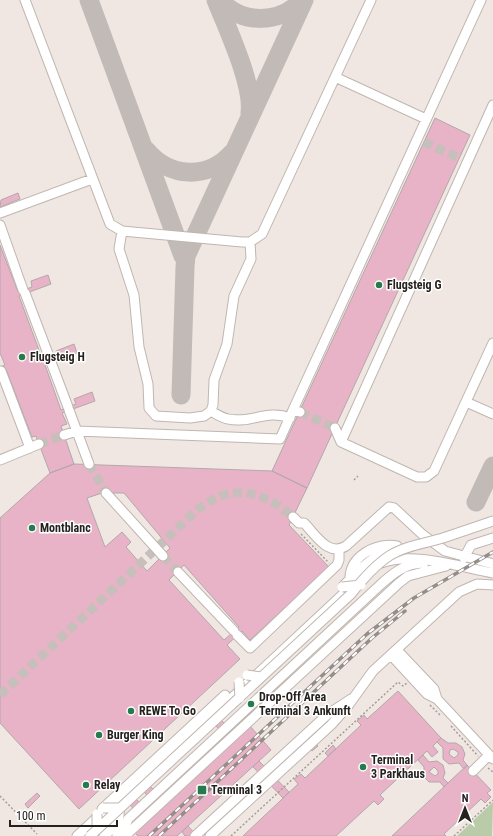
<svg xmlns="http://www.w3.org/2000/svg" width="493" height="836" font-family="'Roboto Condensed',sans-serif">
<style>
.green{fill:#bacba9}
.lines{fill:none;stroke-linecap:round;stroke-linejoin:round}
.taxiway{stroke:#c2bab6;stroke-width:19}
.building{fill:#e9b3c7;stroke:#b2a8ac;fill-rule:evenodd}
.minor-tunnel{stroke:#c7bfbb;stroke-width:9;stroke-dasharray:9 4.5;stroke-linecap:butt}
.minor-casing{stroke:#bfb6b1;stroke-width:11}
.path{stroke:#a39c98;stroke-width:1.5;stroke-dasharray:2 2;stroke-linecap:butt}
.minor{stroke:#fff;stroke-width:9}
.rail-casing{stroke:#948d89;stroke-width:3.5}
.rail{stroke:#fff;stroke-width:2;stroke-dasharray:6;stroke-linecap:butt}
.minor-bridge-casing{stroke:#bfb6b1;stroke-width:11;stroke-linecap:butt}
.minor-bridge{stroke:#fff;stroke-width:9}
.poi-dot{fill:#257b4e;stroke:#fff;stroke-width:1.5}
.labels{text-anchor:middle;stroke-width:3;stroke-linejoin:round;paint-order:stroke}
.poi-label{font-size:12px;font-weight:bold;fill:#25211f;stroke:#fff;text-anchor:start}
</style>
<rect width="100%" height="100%" fill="#f0e7e2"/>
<path class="green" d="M493 802 492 836H457Z"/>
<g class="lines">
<path class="taxiway" d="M89 0 183 256
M216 0C227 28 254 85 250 113
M220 0C241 25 281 24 302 0
M146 150C169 178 208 180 232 153
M181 395 185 267 186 256 304 0
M476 502 493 466"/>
</g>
<path class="building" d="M435 118 470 135 307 488 272 471Z
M18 193 20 199 0 207 1 200Z
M0 245 18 292 32 287 31 281 48 275 51 284 19 296 43 361 58 356 56 351 74 344 77 353 45 365 61 410 76 404 74 399 92 392 95 401 62 413 67 424 61 426 74 464 50 473 36 436 32 437 6 369 0 371V367L5 365 0 353Z
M74 464 272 471 307 488 289 525 329 567 250 640 242 631 227 645 240 659 79 809 0 723V518L50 473ZM102 493H124L170 548 147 571 126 547 131 542 122 532 105 547 87 498ZM184 565 239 627 224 640 169 580Z
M398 691 441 738 433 746 438 752 432 757 427 751 380 795 384 799 378 805 374 801 336 836H243L298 784 294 779 301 774 305 778 361 725 357 721 364 715 367 719Z
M221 720 238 737 232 743 215 725Z
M250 726 271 750 177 836H138L134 832Z
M441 738 448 743H456L462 747 465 754 463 760 467 765 464 769 459 763 449 764 443 759V748L437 742ZM453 749 458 752V755L454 758 449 754 450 750Z
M316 744 318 746 312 751 310 749Z
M333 745 336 749 328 756 325 753Z
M423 755 429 762 437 761 443 765 445 773 443 778 448 783 444 787 440 782H429L424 777V767L418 760ZM434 767 438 771V774L435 776 429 772Z
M259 761 289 792 283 798 253 767Z
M467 765 491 790 487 793 491 797 485 803 481 799 444 834 446 836H392Z
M150 786 167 803 160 809 144 792Z
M37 793 40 796 28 808 25 804Z
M136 799 152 816 146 822 130 805Z
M188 826 197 836H185L182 832Z"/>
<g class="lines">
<path class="minor-tunnel" d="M424 142 459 158
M300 412 335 428
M39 444 64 435
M89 464 106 493
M163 556 178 572
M0 695 194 513C228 482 261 489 293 517"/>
<defs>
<path id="minor" d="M25 0 110 224 122 231 242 242H250L262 234 371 0
M335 77 426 119
M0 213 92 179
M0 225 23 290
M122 231 119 249 134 295 139 347 148 384 149 408 156 416 190 418 204 416 211 411 213 405 214 380 227 344 234 296 251 259 250 242
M25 293 50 359
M51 362 68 407
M1 371 30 448
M466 402 493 414
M69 410 89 464
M293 410 481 0
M211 411C216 414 222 418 228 419 250 424 267 409 290 418
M335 428 341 442 417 477H426L434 471 493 343
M64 435 77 431 280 439 293 410 300 412
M341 442 493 105
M0 460 39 444
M106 493 163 556
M293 517 299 523H304C316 535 328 557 346 546L389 507 394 508 423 535 445 551 493 564
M443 538 493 521
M464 558 471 545 493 538
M381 563C412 551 460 567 493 573
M178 572 234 631
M350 580C349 556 377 542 397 546
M344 585C362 568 375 551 401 549
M237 635 250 648 337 565 339 560V550
M397 650 434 689 437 699
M391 655 427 694 437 699 493 759
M473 771 489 755
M102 809 225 695
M77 836 104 811 117 805 355 583
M104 836 114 827 117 820
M117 836 120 805
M124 836 125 826 128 819 379 586C392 574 405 563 424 563
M125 836 399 583 408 576 446 566
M195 836 328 714 351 699
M210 836 331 725 347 707 373 671 459 592 477 584 493 585"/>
</defs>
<use href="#minor" class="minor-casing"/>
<path class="path" d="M354 480 358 476
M301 534 329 563
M430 705 441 716
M451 726 478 756
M488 768 493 772
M0 796 37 834
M231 836 398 682 403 686 407 683
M454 836 493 800"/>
<use href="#minor" class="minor"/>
<defs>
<path id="rail" d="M149 836 367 634 414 598 493 552
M159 836 372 638 405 611"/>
</defs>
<use href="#rail" class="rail-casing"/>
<use href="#rail" class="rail"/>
<defs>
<path id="minor-bridge" d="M342 587 361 585
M247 675 261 677
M239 682 240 698
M103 808H120
M97 814V829
M90 836 351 594C362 580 374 566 389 556 404 546 426 543 443 538"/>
</defs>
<use href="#minor-bridge" class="minor-bridge-casing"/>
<use href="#minor-bridge" class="minor-bridge"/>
</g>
<g class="poi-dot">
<circle cx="379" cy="285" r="4"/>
<circle cx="22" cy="357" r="4"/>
<circle cx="32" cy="528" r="4"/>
<circle cx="251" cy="704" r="4"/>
<circle cx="131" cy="711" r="4"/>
<circle cx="99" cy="735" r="4"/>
<circle cx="363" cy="767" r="4"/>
<circle cx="86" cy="785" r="4"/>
<rect x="197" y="785" width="10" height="10" rx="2"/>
</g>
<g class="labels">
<g class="poi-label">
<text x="387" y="289">Flugsteig G</text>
<text x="30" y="361">Flugsteig H</text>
<text x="40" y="532">Montblanc</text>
<text x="259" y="701">Drop-Off Area<tspan x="259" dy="14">Terminal 3 Ankunft</tspan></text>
<text x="139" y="715">REWE To Go</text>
<text x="107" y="739">Burger King</text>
<text x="371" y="764">Terminal<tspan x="371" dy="14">3 Parkhaus</tspan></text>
<text x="94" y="789">Relay</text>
<text x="211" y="794">Terminal 3</text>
</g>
</g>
<g transform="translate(465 808)" stroke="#ffffff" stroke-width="3" paint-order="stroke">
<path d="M0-3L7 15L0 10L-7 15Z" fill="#25211f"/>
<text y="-6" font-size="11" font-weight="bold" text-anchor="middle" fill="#25211f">N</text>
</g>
<path d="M10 820v6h107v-6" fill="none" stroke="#25211f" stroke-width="2"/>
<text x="16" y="820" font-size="12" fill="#25211f" stroke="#ffffff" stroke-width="3" paint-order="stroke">100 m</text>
</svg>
